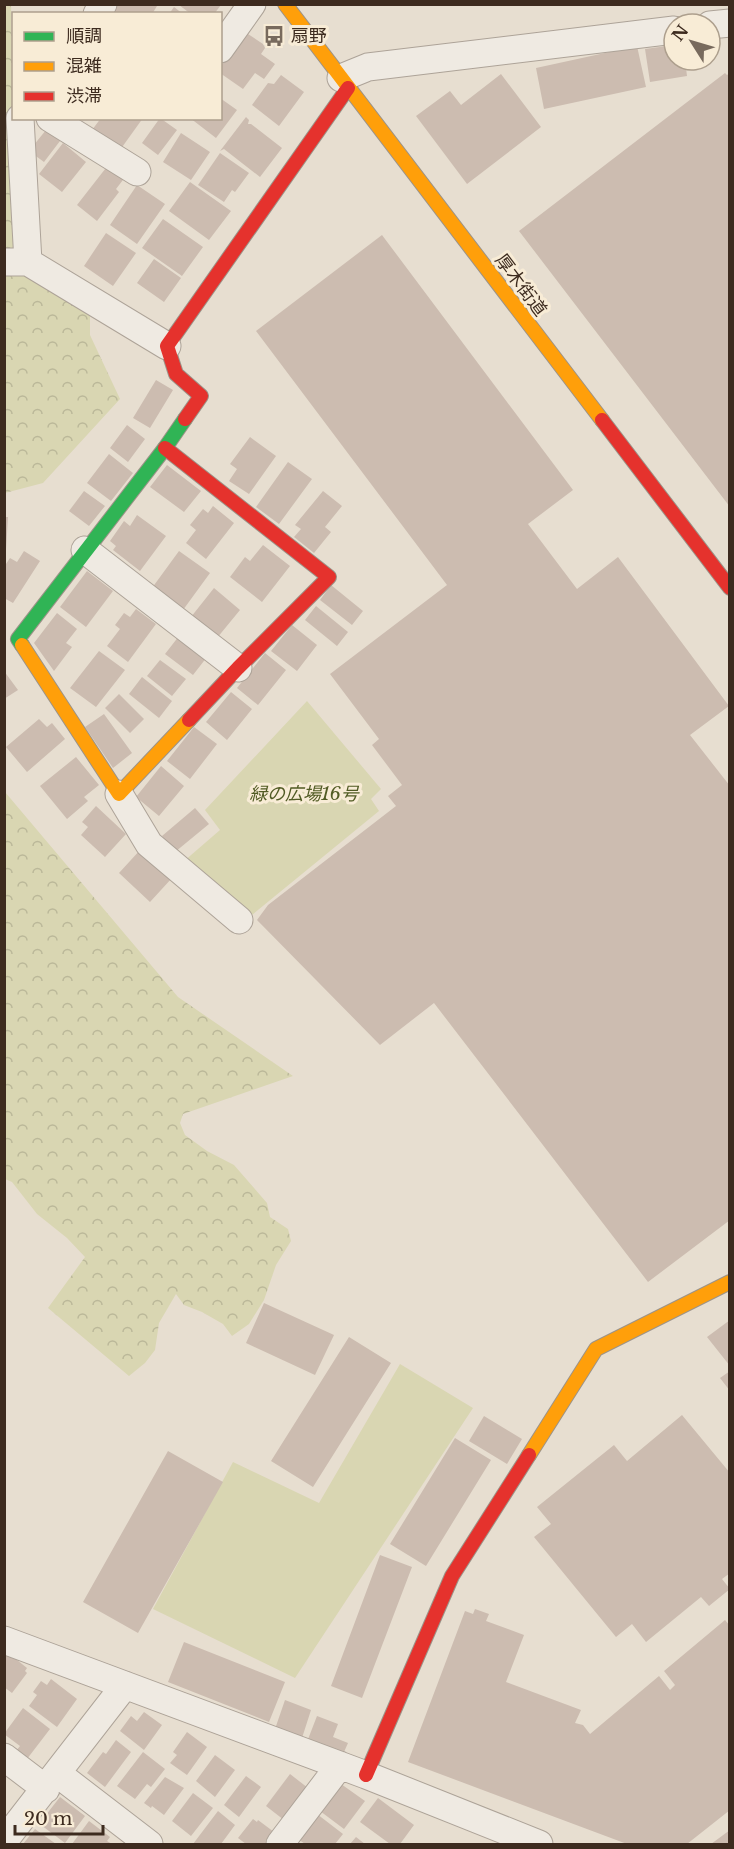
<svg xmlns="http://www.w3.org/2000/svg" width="734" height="1849" font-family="'Libre Baskerville','Noto Sans JP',serif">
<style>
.forest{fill:url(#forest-crowns)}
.park{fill:#d9d6b2}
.building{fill:#ccbcb0}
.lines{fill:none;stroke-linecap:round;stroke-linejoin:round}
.street-casing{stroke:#ada398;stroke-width:29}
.fast-casing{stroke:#9c9388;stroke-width:16}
.slow-casing{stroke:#9c9388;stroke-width:16}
.jam-casing{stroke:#9c9388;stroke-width:16}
.street{stroke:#efeae2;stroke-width:27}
.fast{stroke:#30b455;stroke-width:14}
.slow{stroke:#ff9f0a;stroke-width:14}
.jam{stroke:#e5322d;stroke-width:14}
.labels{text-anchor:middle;stroke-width:6;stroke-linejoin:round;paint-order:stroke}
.poi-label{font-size:18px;fill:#3d2b1f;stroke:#f8ecd6;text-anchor:start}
.street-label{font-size:18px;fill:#3d2b1f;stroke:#f8ecd6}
.park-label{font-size:18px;font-style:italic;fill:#515b24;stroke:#f8ecd6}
</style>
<defs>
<pattern id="forest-crowns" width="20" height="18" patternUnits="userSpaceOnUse" patternTransform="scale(1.5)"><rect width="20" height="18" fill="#d9d6b2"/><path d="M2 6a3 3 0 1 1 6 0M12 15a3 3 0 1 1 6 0" fill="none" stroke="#bbb899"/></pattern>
</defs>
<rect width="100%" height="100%" fill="#e7ded0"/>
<path class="forest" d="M4 5H11L16 244 90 297V335L120 399 43 483 5 493Z
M5 792 178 997 293 1076 183 1114 180 1123 185 1135 207 1151 234 1165 267 1203 270 1217 288 1229 291 1241 276 1265 264 1300 249 1324 232 1336 223 1324 202 1312 184 1305 176 1294 159 1323 155 1350 145 1363 129 1376 48 1308 85 1257 67 1238 37 1214 12 1182 5 1179Z"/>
<path class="park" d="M307 701 381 789 371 799 379 811 252 915 183 862 220 830 205 810Z
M400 1364 473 1408 295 1678 153 1609 233 1462 319 1503Z"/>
<path class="building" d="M116 4 124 6 125 4H155L157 6 152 14H109Z
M179 5H221L214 14H191Z
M174 7 183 14H169Z
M248 34 263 44 265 48 261 54 275 64 264 79 255 73 243 89 220 73V67L242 38Z
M674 45V60H704L705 65 686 68 687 76 650 82 645 49Z
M637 46 646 87 544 109 536 68Z
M725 73 727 75 730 73V507L519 231Z
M501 74 541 127 467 184 416 116 450 91 461 105Z
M281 75 304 92 279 126 252 105 268 83 274 84Z
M220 98 237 110 216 138 190 118H220Z
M246 117 249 120 248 124H251L282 148 260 177 224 149 220 151Z
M101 118H143L120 150 92 130Z
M160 118 177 130 158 155 142 143Z
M46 130 60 141 44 162 29 151Z
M181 133 210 152 191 180 163 162Z
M63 143 86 162 62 192 39 174Z
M220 153 249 173 235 192 232 190 224 202 198 185Z
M109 164 126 176 116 189 119 192 97 221 77 205Z
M190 182 231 211 209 240 169 211Z
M137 185 165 204 137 244 110 225Z
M163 219 203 247 182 276 142 248Z
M106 233 136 253 113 286 84 266Z
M382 235 573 490 528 524 577 589 618 557 729 706 690 735 730 786V1220L648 1282 434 1003 380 1045 257 920 268 905 396 806 388 796 402 785 372 745 379 739 330 674 447 585 256 331Z
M154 259 181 278 164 302 137 283Z
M156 380 173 390 150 428 133 418Z
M127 425 145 439 128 462 110 448Z
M250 437 276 456 249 494 229 481 237 469 230 464Z
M109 454 133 473 111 501 87 483Z
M288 462 312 479 279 524 256 507Z
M167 465 201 491 184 512 150 487Z
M84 491 105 506 89 526 69 511Z
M323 491 342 506 325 527 331 532 314 553 294 537 301 529 295 525Z
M213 506 234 523 206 559 186 543 196 530 190 525 203 509 208 513Z
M137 515 166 536 140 571 113 550 116 546 110 541 124 521 130 526Z
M4 517H8L6 550H4Z
M263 545 290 566 262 602 230 577 245 557 250 561Z
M24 551 40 561 13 603 4 598V567L10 558 17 562Z
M179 551 210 573 183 610 152 588Z
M87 571 113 591 86 627 60 607Z
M331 585 363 611 352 625 320 600Z
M214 588 240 610 217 638 191 617Z
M316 606 348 632 337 646 305 620Z
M136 609 156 624 128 662 107 646 120 629 115 625 124 613 130 617Z
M57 613 77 629 66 643 72 647 54 671 34 643Z
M292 625 317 645 297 671 271 651Z
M179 636 207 657 193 675 165 654Z
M99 651 125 670 96 707 70 688Z
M265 653 286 670 258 705 237 688Z
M160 660 186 679 172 696 147 676Z
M4 671 18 690 4 699Z
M142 677 172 701 159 718 129 694Z
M231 692 252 709 227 740 206 722Z
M119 694 144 719 130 733 105 708Z
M104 714 132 753 113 768 85 727Z
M39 719 47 727 52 723 65 739 27 772 6 747Z
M194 727 217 744 190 779 167 761Z
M76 757 99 785 84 797 88 801 67 819 40 786Z
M161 766 184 786 159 816 136 797Z
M96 806 126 834 105 857 81 835 88 827 82 822Z
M195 808 209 824 175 852 162 836Z
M141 849 172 878 150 902 119 873Z
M264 1303 334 1335 315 1375 246 1343Z
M730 1320V1366L707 1337Z
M349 1337 391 1363 313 1487 271 1461Z
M730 1371V1391L720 1378Z
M682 1415 730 1473V1573L722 1579 730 1589 709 1606 701 1597 646 1642 632 1624 616 1637 534 1537 551 1524 537 1507 614 1445 627 1461Z
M484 1416 522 1439 507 1464 469 1441Z
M455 1438 491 1460 426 1566 390 1544Z
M168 1451 223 1482 138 1633 83 1602Z
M380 1555 412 1567 362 1698 331 1686Z
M475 1609 489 1614 486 1621 524 1635 506 1682 581 1710 575 1723 583 1725 590 1734 659 1676 670 1690 675 1685 664 1671 725 1620 730 1626V1810L687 1844H627L408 1762 465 1611 473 1614Z
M184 1642 285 1682 269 1722 168 1682Z
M4 1648 19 1659 17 1660 27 1668 25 1671 27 1673 12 1693 4 1687Z
M51 1679 77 1699 57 1727 29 1706 37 1695 33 1692 41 1681 47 1685Z
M285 1700 311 1710 302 1738 275 1729Z
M23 1708 50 1729 27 1759 16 1751 20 1746 4 1734Z
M144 1712 162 1725 144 1750 120 1731 131 1716 137 1721Z
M317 1716 338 1724 333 1737 348 1743 340 1761 305 1747Z
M187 1732 207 1747 187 1775 170 1763 177 1755 173 1752Z
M116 1740 131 1752 105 1787 87 1773 103 1752 106 1754Z
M143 1752 165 1769 151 1787 147 1784 135 1799 117 1786Z
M215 1755 235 1770 215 1797 196 1781Z
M290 1774 308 1788 284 1820 266 1806Z
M246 1776 261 1787 239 1817 224 1805Z
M165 1777 184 1788 164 1815 152 1806 151 1808 144 1803Z
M341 1784 365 1801 344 1829 320 1811Z
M193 1793 213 1808 191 1836 172 1821Z
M60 1797 85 1816 65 1843 41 1825 44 1821 42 1820Z
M378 1798 414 1825 400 1844H390L360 1822Z
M218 1811 235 1825 221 1844H193Z
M317 1814 343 1834 335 1844H305L298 1839Z
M253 1819 257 1822 258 1820 274 1832 265 1844H246L238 1838Z
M89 1821 110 1837 107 1841 112 1844H72Z
M35 1829 56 1844H23Z
M730 1830V1844H711Z
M356 1837 365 1844H350Z"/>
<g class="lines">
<defs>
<path id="street" d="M97 14 103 4
M710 25 730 23
M220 49 252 4
M341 78 368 67 674 30
M20 118 28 262
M50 118 137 172
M4 262H28L167 346
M85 550 238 668
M119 794 149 844 239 920
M4 1640 366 1775 539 1844
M4 1757 46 1789
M58 1774 149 1844
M4 1841 125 1685
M280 1844 340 1765"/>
<path id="fast" d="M22 645 18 639 165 448 185 419"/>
<path id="slow" d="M285 4 602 420
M22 645 119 794 189 720
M529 1455 596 1349 730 1282"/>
<path id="jam" d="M185 419 201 396 176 374 167 346 348 88
M602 420 730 588
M165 448 329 577 238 668 189 720
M366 1775 452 1576 529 1455"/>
</defs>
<use href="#street" class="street-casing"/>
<use href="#fast" class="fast-casing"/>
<use href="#slow" class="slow-casing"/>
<use href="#jam" class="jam-casing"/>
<use href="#street" class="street"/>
<use href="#fast" class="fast"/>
<use href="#slow" class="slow"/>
<use href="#jam" class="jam"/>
</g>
<defs>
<symbol id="bus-bare" viewBox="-9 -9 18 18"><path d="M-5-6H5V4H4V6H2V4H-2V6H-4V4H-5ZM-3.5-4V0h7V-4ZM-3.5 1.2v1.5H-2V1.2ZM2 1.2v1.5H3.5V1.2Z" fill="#786a5d" stroke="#f8ecd6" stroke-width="2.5" paint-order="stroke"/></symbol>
</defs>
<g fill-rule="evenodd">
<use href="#bus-bare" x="259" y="21" width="30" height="30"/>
</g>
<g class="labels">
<g class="poi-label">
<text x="291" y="42">扇野</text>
</g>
<g class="street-label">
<text transform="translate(521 285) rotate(53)" y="6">厚木街道</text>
</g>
<g class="park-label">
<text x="304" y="800">緑の広場16号</text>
</g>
</g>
<rect width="734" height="1849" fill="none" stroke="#3d2b1f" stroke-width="12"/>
<rect x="12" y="12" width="210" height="108" fill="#f8ecd6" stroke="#ad9f8d" stroke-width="1.5"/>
<rect x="24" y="32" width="30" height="9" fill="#30b455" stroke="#ad9f8d" stroke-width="1.5"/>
<text x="66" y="42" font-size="18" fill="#3d2b1f">順調</text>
<rect x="24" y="62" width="30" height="9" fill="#ff9f0a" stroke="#ad9f8d" stroke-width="1.5"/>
<text x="66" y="72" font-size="18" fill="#3d2b1f">混雑</text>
<rect x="24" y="92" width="30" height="9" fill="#e5322d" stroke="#ad9f8d" stroke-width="1.5"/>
<text x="66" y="102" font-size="18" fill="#3d2b1f">渋滞</text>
<g transform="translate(692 42) rotate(307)"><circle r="28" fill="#f8ecd6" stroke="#ad9f8d" stroke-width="1.5"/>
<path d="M0-4.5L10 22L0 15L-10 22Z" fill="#786a5d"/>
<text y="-9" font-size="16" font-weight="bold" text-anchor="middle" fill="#3d2b1f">N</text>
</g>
<path d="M15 1825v9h88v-9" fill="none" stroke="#3d2b1f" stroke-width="3"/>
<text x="24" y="1825" font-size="18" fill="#3d2b1f" stroke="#f8ecd6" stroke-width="4.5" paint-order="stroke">20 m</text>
</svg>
